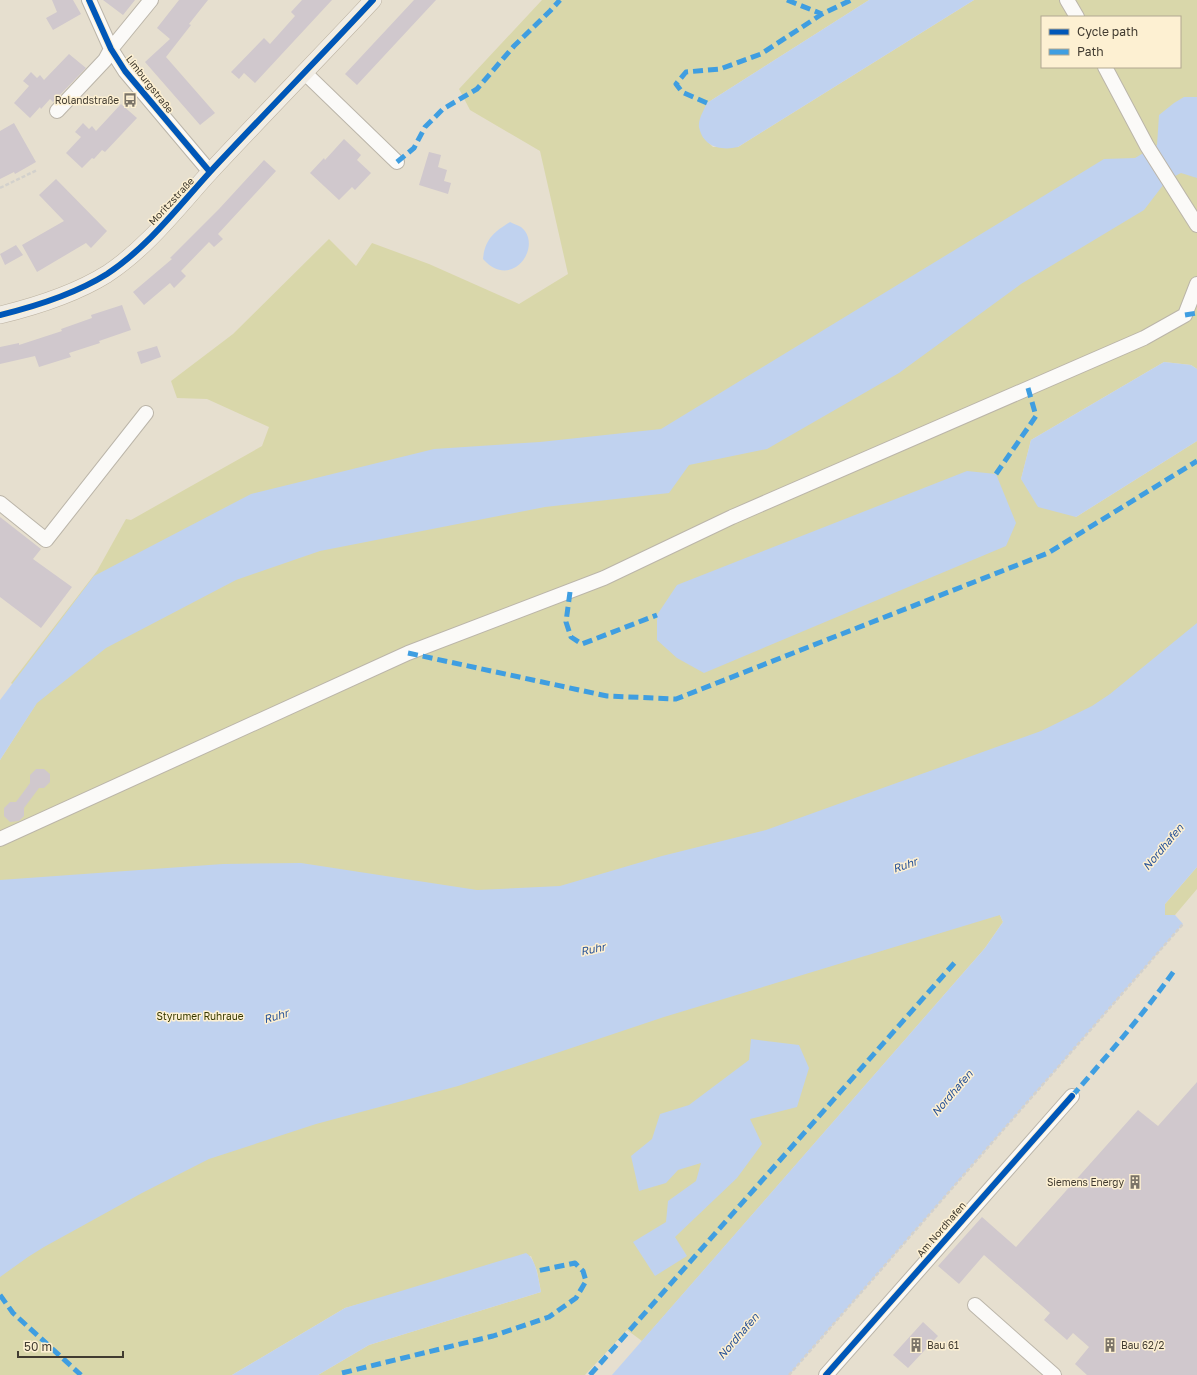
<svg xmlns="http://www.w3.org/2000/svg" width="1197" height="1375" font-family="'Golos Text',sans-serif">
<style>
.green{fill:#d9d7aa;fill-rule:evenodd}
.water{fill:#c0d2ef}
.building{fill:#d0c8cd}
.lines{fill:none;stroke-linecap:round;stroke-linejoin:round}
.minor-casing{stroke:#bbb5a9;stroke-width:16}
.major-casing{stroke:#bdb3a2;stroke-width:18}
.path{stroke:#d3d1cc;stroke-width:2.5;stroke-dasharray:4 2;stroke-linecap:butt}
.minor{stroke:#fbfaf8;stroke-width:14}
.major{stroke:#f1ede5;stroke-width:17}
.quiet{stroke:#3f9ee1;stroke-width:5;stroke-dasharray:10 5;stroke-linecap:butt}
.cycleway-casing{stroke:#fdf0d2;stroke-width:8}
.cycleway{stroke:#0057b8;stroke-width:6}
.labels{text-anchor:middle;stroke-width:3;stroke-linejoin:round;paint-order:stroke}
.street-label{font-size:10px;fill:#413b30;stroke:#fdf0d2}
.poi-label{font-size:10px;fill:#413b30;stroke:#fdf0d2;text-anchor:end}
.park-label{font-size:10px;fill:#393a00;stroke:#fdf0d2}
.water-label{font-size:11px;font-style:italic;fill:#275298;stroke:#fdf0d2}
</style>
<rect width="100%" height="100%" fill="#e6dfcf"/>
<path class="green" d="M542 0H869L707 103 699 126 704 138 713 147H738L974 0H1197V369L1191 365 1164 362 1031 440 1021 479 1076 517 1197 441V766L1000 915 1003 922 985 948 642 1341 627 1330 585 1375H318L369 1345 541 1292 537 1271 531 1256 345 1308 232 1375H0V760L36 704 11 683 97 571 126 519 131 520 262 446 269 427 207 399 177 398 171 381 233 334 329 239 356 266 372 243 429 264 519 304 568 274 540 151 470 110 459 89ZM1042 17H1180V67H1042Z
M1197 867V889L1175 915H1165V904Z"/>
<path class="water" d="M869 0H974L738 147C721 151 703 147 699 127 698 119 704 110 707 103Z
M1184 97H1197V178L1181 173 1167 180 1144 210 1021 284 899 373 767 449 689 465 669 493 545 507 320 551 236 580 106 648 37 703 0 760V700L94 576 251 494 434 449 540 442 661 429 1104 159 1135 158 1157 145 1159 115 1174 103Z
M510 222C513 224 518 225 521 227 544 245 512 292 483 259 485 239 494 232 510 222Z
M1164 362 1191 365 1197 369V441L1076 517 1038 507 1021 479 1031 440Z
M967 471 996 474 1016 523 1006 546 704 673 677 658 657 640V615L677 585Z
M1197 623V867L1165 904V915H1175L1183 924 789 1375H612L985 948 1003 922 1000 915 664 1017 458 1086 316 1124 209 1159 142 1193 44 1247 28 1257 0 1277V880L223 864 301 863 477 890 560 886 662 856 766 830 1041 731 1092 706 1110 694Z
M751 1039 799 1045 809 1068 797 1107 750 1119 762 1144 737 1178 675 1237 687 1256 655 1276 633 1242 666 1222 668 1201 696 1181 701 1163 678 1170 666 1183 639 1191 631 1156 652 1139 660 1114 689 1105 749 1060Z
M526 1253C537 1260 538 1279 541 1292L369 1345 318 1375H232L345 1308Z"/>
<path class="building" d="M52 0H73L81 14 53 30 46 18 57 12Z
M103 0H135L123 15Z
M179 0H208L189 24 191 25 166 57 215 113 200 125 145 62 170 39 157 28Z
M302 0H332L255 83 244 73 239 79 231 72 264 38 270 44 295 16 291 12Z
M414 0H436L357 85 345 74Z
M69 54 86 68 53 102 50 99 41 109 40 107 30 118 14 103 29 86 23 81 31 72 37 78 40 75 44 80Z
M121 104 137 118 105 152 102 150 94 159 92 158 82 168 66 153 81 137 75 132 83 123 89 129 92 126 96 131Z
M14 123 36 162 15 174 14 172 0 179V131Z
M344 139 361 155 357 160 371 173 355 190 352 187 339 200 310 173 324 158 325 160Z
M429 152 441 155 438 167 447 170 444 181 451 183 448 194 419 185Z
M264 160 276 171 218 234 223 239 214 247 209 242 181 271 186 276 174 288 170 283 144 305 133 292 172 259 170 258 219 209Z
M56 179 107 231 91 248 86 243 37 272 22 245 64 221 39 195Z
M16 245 23 255 5 265 0 254Z
M122 305 131 330 99 341 100 343 69 353 71 357 39 367 35 356 0 364V347L19 343V345L62 331 61 329 92 318 91 315Z
M157 346 161 357 141 364 137 352Z
M0 517 41 549 33 559 72 587 41 628 0 597Z
M36 769H44L50 774V782L44 788H39L24 808V816L19 821 10 822 4 816V808L10 802H16L30 783V775Z
M1197 1082V1375H1087L1075 1364 1089 1347 1073 1333 1067 1340 1044 1320 1050 1313 984 1255 959 1284 938 1266 982 1217 1016 1247 1138 1110 1158 1126Z
M923 1322 938 1336 908 1368 893 1355Z"/>
<g class="lines">
<defs>
<path id="minor" d="M89 0 111 49 125 71 210 172
M1067 0 1077 17
M1105 67 1147 146 1197 225
M305 73 397 162
M57 111 105 60 111 49 151 0
M0 503 46 540 146 413
M0 839 408 653 604 578 732 517 1144 338 1185 315 1197 284
M975 1305 1054 1375
M826 1375 1072 1096"/>
<path id="major" d="M0 315C37 306 75 294 107 274 148 247 178 207 210 172 264 114 319 58 373 0"/>
</defs>
<use href="#minor" class="minor-casing"/>
<use href="#major" class="major-casing"/>
<path class="path" d="M0 188 37 170
M789 1375 1183 924"/>
<use href="#minor" class="minor"/>
<use href="#major" class="major"/>
<path class="quiet" d="M787 0 822 14
M707 103 682 92 676 84 686 72 720 69 761 54 822 14 851 0
M397 162 414 148 425 127 443 109 477 89 514 46 550 11 560 0
M1185 315 1197 313
M996 474 1036 416 1028 388
M570 592 566 622 571 637 582 644 657 615
M408 653 607 696 676 699 1048 553 1197 461
M1072 1096C1107 1056 1143 1015 1174 971
M0 1295 13 1313 81 1375
M342 1373 493 1336 549 1317 576 1298 586 1281 583 1271 575 1263 537 1271
M590 1375 957 960"/>
<defs>
<path id="cycleway" d="M89 0 111 49 125 71 210 172
M0 315C37 306 75 294 107 274 148 247 178 207 210 172 264 114 319 58 373 0
M826 1375 1072 1096"/>
</defs>
<use href="#cycleway" class="cycleway-casing"/>
<use href="#cycleway" class="cycleway"/>
</g>
<defs>
<symbol id="bus-bare" viewBox="-9 -9 18 18"><path d="M-5-6H5V4H4V6H2V4H-2V6H-4V4H-5ZM-3.5-4V0h7V-4ZM-3.5 1.2v1.5H-2V1.2ZM2 1.2v1.5H3.5V1.2Z" fill="#7b7468" stroke="#fdf0d2" stroke-width="2.5" paint-order="stroke"/></symbol>
<symbol id="building-bare" viewBox="-9 -9 18 18"><path d="M-4-6H4V6H1V3H-1V6H-4ZM-2.5-4.3h1.7v1.8h-1.7ZM.8-4.3h1.7v1.8H.8ZM-2.5-1h1.7V.8h-1.7ZM.8-1h1.7V.8H.8Z" fill="#7b7468" stroke="#fdf0d2" stroke-width="2.5" paint-order="stroke"/></symbol>
</defs>
<g fill-rule="evenodd">
<use href="#bus-bare" x="120" y="90" width="20" height="20"/>
<use href="#building-bare" x="1125" y="1172" width="20" height="20"/>
<use href="#building-bare" x="906" y="1335" width="20" height="20"/>
<use href="#building-bare" x="1100" y="1335" width="20" height="20"/>
</g>
<g class="labels">
<g class="street-label">
<text transform="translate(150 84) rotate(52)" y="4">Limburgstraße</text>
<text transform="translate(171 201) rotate(-47)" y="4">Moritzstraße</text>
<text transform="translate(941 1229) rotate(-49)" y="4">Am Nordhafen</text>
</g>
<g class="poi-label">
<text x="119" y="104">Rolandstraße</text>
<text x="1124" y="1186">Siemens Energy</text>
<text x="927" y="1349" text-anchor="start">Bau 61</text>
<text x="1121" y="1349" text-anchor="start">Bau 62/2</text>
</g>
<g class="park-label">
<text x="200" y="1020">Styrumer Ruhraue</text>
</g>
<g class="water-label">
<text transform="translate(1163 847) rotate(-50)" y="4">Nordhafen</text>
<text transform="translate(905 865) rotate(-19)" y="4">Ruhr</text>
<text transform="translate(593 949) rotate(-12)" y="4">Ruhr</text>
<text transform="translate(276 1016) rotate(-16)" y="4">Ruhr</text>
<text transform="translate(952 1093) rotate(-49)" y="4">Nordhafen</text>
<text transform="translate(738 1336) rotate(-49)" y="4">Nordhafen</text>
</g>
</g>
<rect x="1041" y="16" width="140" height="52" fill="#fdf0d2" stroke="#b2a891"/>
<rect x="1049" y="29" width="20" height="6" fill="#0057b8" stroke="#b2a891"/>
<text x="1077" y="36" font-size="12" fill="#413b30">Cycle path</text>
<rect x="1049" y="49" width="20" height="6" fill="#3f9ee1" stroke="#b2a891"/>
<text x="1077" y="56" font-size="12" fill="#413b30">Path</text>
<path d="M18 1351v6h105v-6" fill="none" stroke="#413b30" stroke-width="2"/>
<text x="24" y="1351" font-size="12" fill="#413b30" stroke="#fdf0d2" stroke-width="3" paint-order="stroke">50 m</text>
</svg>
